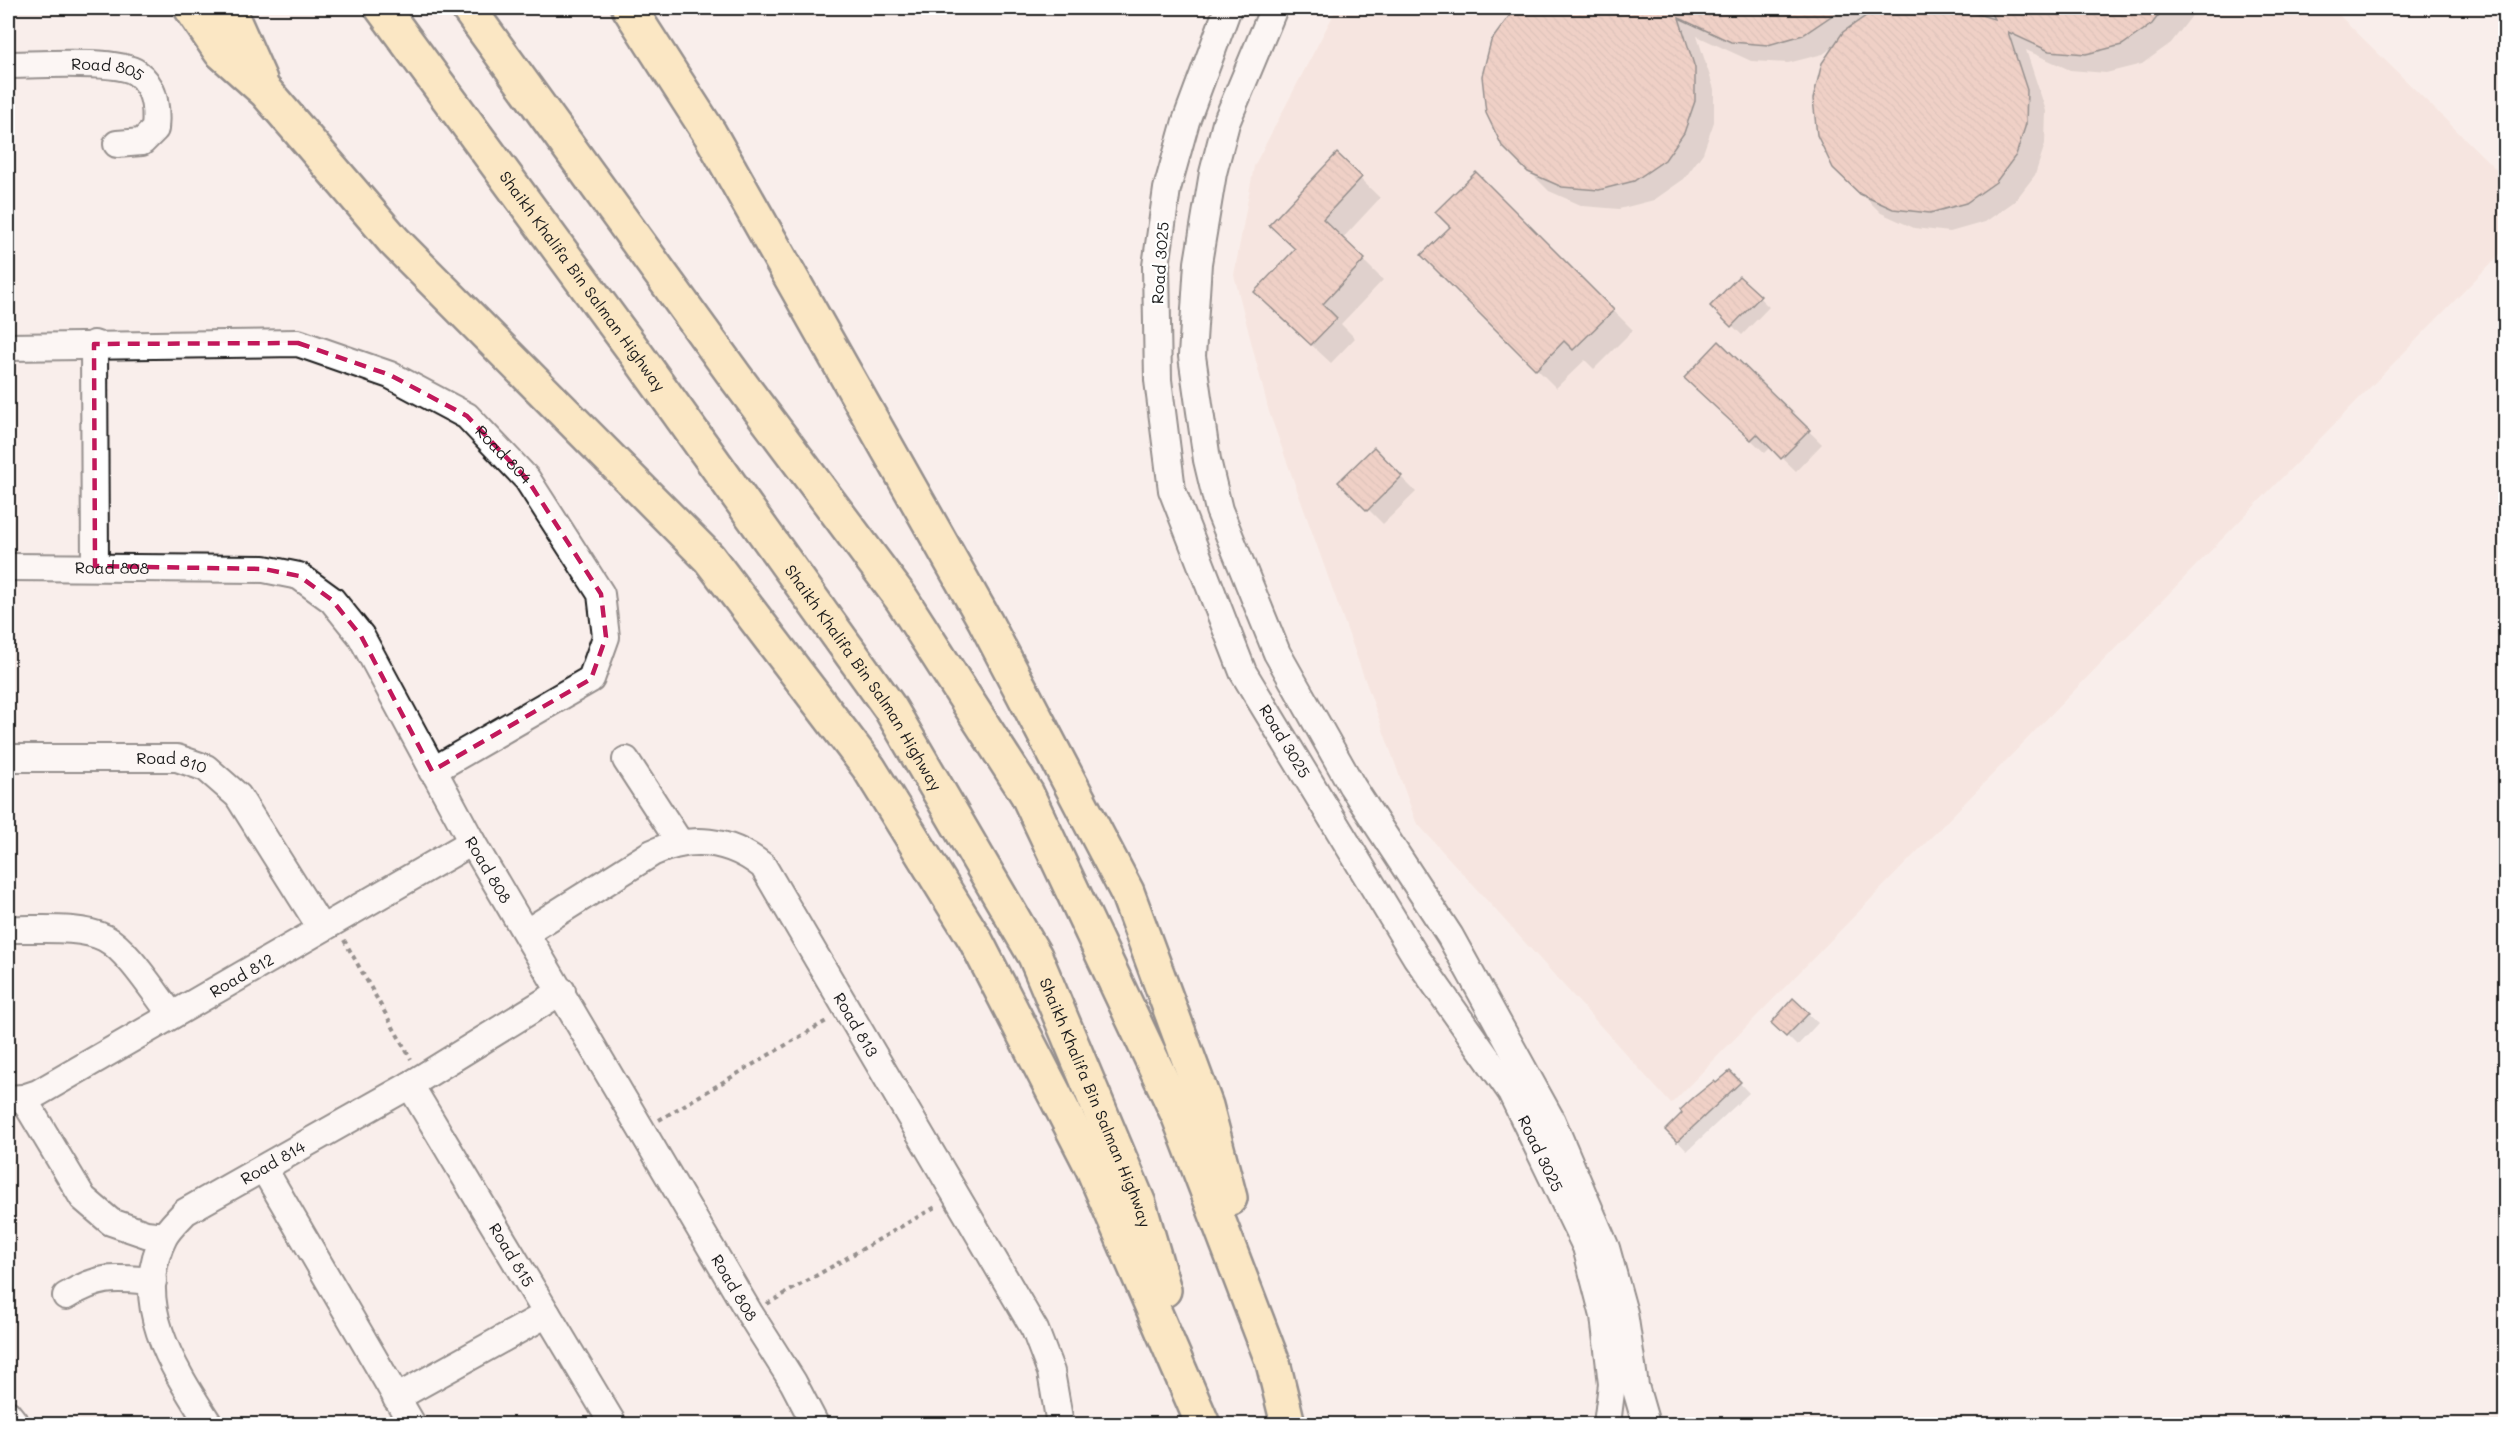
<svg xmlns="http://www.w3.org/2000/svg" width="2513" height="1432" font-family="Mali,sans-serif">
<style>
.built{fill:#f2dad3}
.shadow{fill:#0003}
.building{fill:url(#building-back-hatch);stroke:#1c1c1c;stroke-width:1.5}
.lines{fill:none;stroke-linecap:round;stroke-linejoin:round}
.minor-casing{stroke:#1c1c1c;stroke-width:30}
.highway-casing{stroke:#1c1c1c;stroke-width:38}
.path{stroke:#1c1c1c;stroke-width:4;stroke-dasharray:4.5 4.5;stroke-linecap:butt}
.minor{stroke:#fff;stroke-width:26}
.highway{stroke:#fcde96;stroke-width:33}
.marked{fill:none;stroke:#c2185b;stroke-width:4.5;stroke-dasharray:12 8;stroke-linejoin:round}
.labels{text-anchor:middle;stroke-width:4.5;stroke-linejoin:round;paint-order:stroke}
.street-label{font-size:16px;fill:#1c1c1c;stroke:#fff}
</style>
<defs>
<pattern id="building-back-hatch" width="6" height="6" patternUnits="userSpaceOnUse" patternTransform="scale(1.5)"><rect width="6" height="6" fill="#e3ab9a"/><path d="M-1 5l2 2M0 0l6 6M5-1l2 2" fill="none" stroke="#c29384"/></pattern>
</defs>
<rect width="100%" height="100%" fill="#f9eeeb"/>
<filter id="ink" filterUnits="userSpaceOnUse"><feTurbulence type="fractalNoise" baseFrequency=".0167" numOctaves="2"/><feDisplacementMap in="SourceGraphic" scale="12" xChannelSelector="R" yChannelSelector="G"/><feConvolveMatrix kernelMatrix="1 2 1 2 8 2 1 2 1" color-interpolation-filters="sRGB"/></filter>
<g filter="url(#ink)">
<path class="built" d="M1337 8H2332L2505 178V249L1671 1104 1416 822 1269 412 1234 275 1254 166Z"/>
<path class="shadow" d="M1518 8H1872L1865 18 1888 8H1953L1997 22 1990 8H2194L2191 17 2171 43 2142 64 2106 73 2070 70 2026 50 2046 111 2045 144 2035 175 2015 201 1985 222 1950 232 1914 228 1881 213 1834 167 1836 45 1823 54 1788 63 1751 61 1697 36 1714 89V122L1703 153 1684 179 1654 200 1619 209 1583 206 1549 191 1503 145 1492 41 1513 11Z
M1337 156 1380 198 1342 239 1383 280 1341 324 1355 338 1331 363 1275 311 1296 249Z
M1476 174 1633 330 1594 369 1585 360 1556 388 1423 255 1452 227Z
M1739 278 1769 307 1742 335 1712 306Z
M1719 343 1822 444 1796 471 1771 447 1765 453 1700 391Z
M1373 449 1416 492 1383 524 1341 482Z
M1793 1000 1818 1023 1797 1046 1773 1022Z
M1730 1073 1749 1093 1687 1151 1667 1130Z"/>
<path class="building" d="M1515 8H1843L1803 35 1768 45 1731 42 1679 18 1695 68V101L1684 133 1665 160 1634 181 1599 190 1562 187 1528 172 1502 146 1486 113 1482 76 1491 41Z
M1883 8H1958L1994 19 1988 8H2164L2152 24 2122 45 2086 54 2049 51 2008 32 2027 90 2026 124 2016 155 1996 182 1966 203 1930 213 1893 209 1860 194 1833 168 1817 135 1813 99 1822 63 1843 32 1873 11Z
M1337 153 1362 177 1323 219 1365 259 1323 304 1337 318 1311 345 1254 292 1295 249 1269 225Z
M1476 172 1614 310 1573 350 1564 341 1536 370 1421 255 1450 227 1435 212Z
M1739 276 1761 296 1731 327 1710 306Z
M1719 341 1810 430 1781 459 1757 434 1751 440 1684 378Z
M1374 447 1402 476 1367 511 1338 482Z
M1793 998 1809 1013 1786 1037 1771 1023Z
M1730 1071 1741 1082 1677 1142 1665 1130 1682 1113 1680 1110 1693 1098 1714 1081 1716 1083Z"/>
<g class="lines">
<defs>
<g id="minor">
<path id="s1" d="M1228 8 1186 121 1167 189 1156 266 1158 380 1172 490 1243 672 1416 957 1511 1092 1586 1247 1604 1316 1612 1384 1607 1424"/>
<path d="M1274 8 1226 123 1213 173 1198 263 1192 356 1207 460 1219 510 1277 653 1352 786 1450 936 1552 1121 1606 1248 1624 1313 1635 1386 1646 1424"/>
<path id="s2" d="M8 65C35 65 118 59 137 73 155 86 157 109 155 129L142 142 117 144"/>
<path d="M94 344 95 566"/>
<path id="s3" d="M8 347 298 343 390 375 467 416 527 479 601 594 606 637 591 679 432 771"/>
<path id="s4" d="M8 567 264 569 299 576 332 600 361 636 472 842 750 1314 793 1382 815 1424"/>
<path id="s5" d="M8 758H177L206 768 238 796 321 928"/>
<path d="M626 760 680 843"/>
<path d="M8 929C34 930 81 925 105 938 128 950 155 994 172 1015"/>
<path id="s6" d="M527 932 652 853C691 835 729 839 763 866L1035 1330 1051 1372 1060 1424"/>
<path id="s7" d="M410 1085 613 1424"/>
<path d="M23 1098 83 1198 111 1222 146 1234 164 1236"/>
<path id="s8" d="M8 1099 23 1098 38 1093 472 842"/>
<path d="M264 1169 412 1424"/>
<path d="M66 1296C101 1275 114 1278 153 1281"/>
<path d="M396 1398 547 1314"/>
<path d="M8 1414 16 1424"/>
<path id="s9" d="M209 1424C174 1369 130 1303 164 1237 169 1228 178 1220 185 1212L410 1085 562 991"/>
</g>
<g id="highway">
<path d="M191 8 220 51 266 92 394 241 709 558 869 768 975 939 1092 1167 1202 1422"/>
<path d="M228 8 260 80"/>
<path id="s10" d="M382 8 637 355 890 708 1035 956 1139 1204 1164 1290"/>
<path d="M468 8 737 379 901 598 1027 794 1179 1117 1273 1363 1288 1424"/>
<path d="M629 8 710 134 985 621 1127 892 1206 1106 1230 1198"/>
</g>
</defs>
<use href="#minor" class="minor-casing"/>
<use href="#highway" class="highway-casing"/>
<path class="path" d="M344 940 411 1059
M659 1120 828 1020
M767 1304 937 1206"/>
<use href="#minor" class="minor"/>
<use href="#highway" class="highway"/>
</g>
</g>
<path d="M0 0H2513V1432H0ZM298 343 390 375 467 416 527 479 601 594 606 637 591 679 432 771 361 636 332 600 299 576 264 569 95 566 94 344Z" fill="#f9eeeb" fill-opacity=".55" fill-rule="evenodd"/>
<path class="marked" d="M298 343 390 375 467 416 527 479 601 594 606 637 591 679 432 771 361 636 332 600 299 576 264 569 95 566 94 344Z"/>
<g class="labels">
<g class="street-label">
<text dy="6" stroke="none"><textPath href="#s2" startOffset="100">Road 805</textPath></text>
<text transform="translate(1160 263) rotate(-86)" y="6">Road 3025</text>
<text dy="6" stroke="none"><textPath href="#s10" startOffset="339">Shaikh Khalifa Bin Salman Highway</textPath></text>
<text dy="6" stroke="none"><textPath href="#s3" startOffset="528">Road 804</textPath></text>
<text dy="6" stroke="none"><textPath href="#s4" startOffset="104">Road 808</textPath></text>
<text dy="6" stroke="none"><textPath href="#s10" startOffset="825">Shaikh Khalifa Bin Salman Highway</textPath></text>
<text dy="6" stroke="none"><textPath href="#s1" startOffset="770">Road 3025</textPath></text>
<text dy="6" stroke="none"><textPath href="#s5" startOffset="164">Road 810</textPath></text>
<text dy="6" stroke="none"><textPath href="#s4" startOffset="645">Road 808</textPath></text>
<text dy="6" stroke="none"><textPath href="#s8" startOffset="266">Road 812</textPath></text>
<text dy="6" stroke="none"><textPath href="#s6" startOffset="450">Road 813</textPath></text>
<text dy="6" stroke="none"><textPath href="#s10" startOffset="1311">Shaikh Khalifa Bin Salman Highway</textPath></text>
<text dy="6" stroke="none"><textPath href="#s1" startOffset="1256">Road 3025</textPath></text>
<text dy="6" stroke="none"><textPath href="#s9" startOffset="336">Road 814</textPath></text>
<text dy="6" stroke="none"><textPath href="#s7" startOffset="198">Road 815</textPath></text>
<text dy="6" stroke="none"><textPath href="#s4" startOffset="1130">Road 808</textPath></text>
</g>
</g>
<rect width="2513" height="1432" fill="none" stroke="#fff" stroke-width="30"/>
<rect x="15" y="15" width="2483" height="1402" fill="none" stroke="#1c1c1c" stroke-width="2" filter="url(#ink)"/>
</svg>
